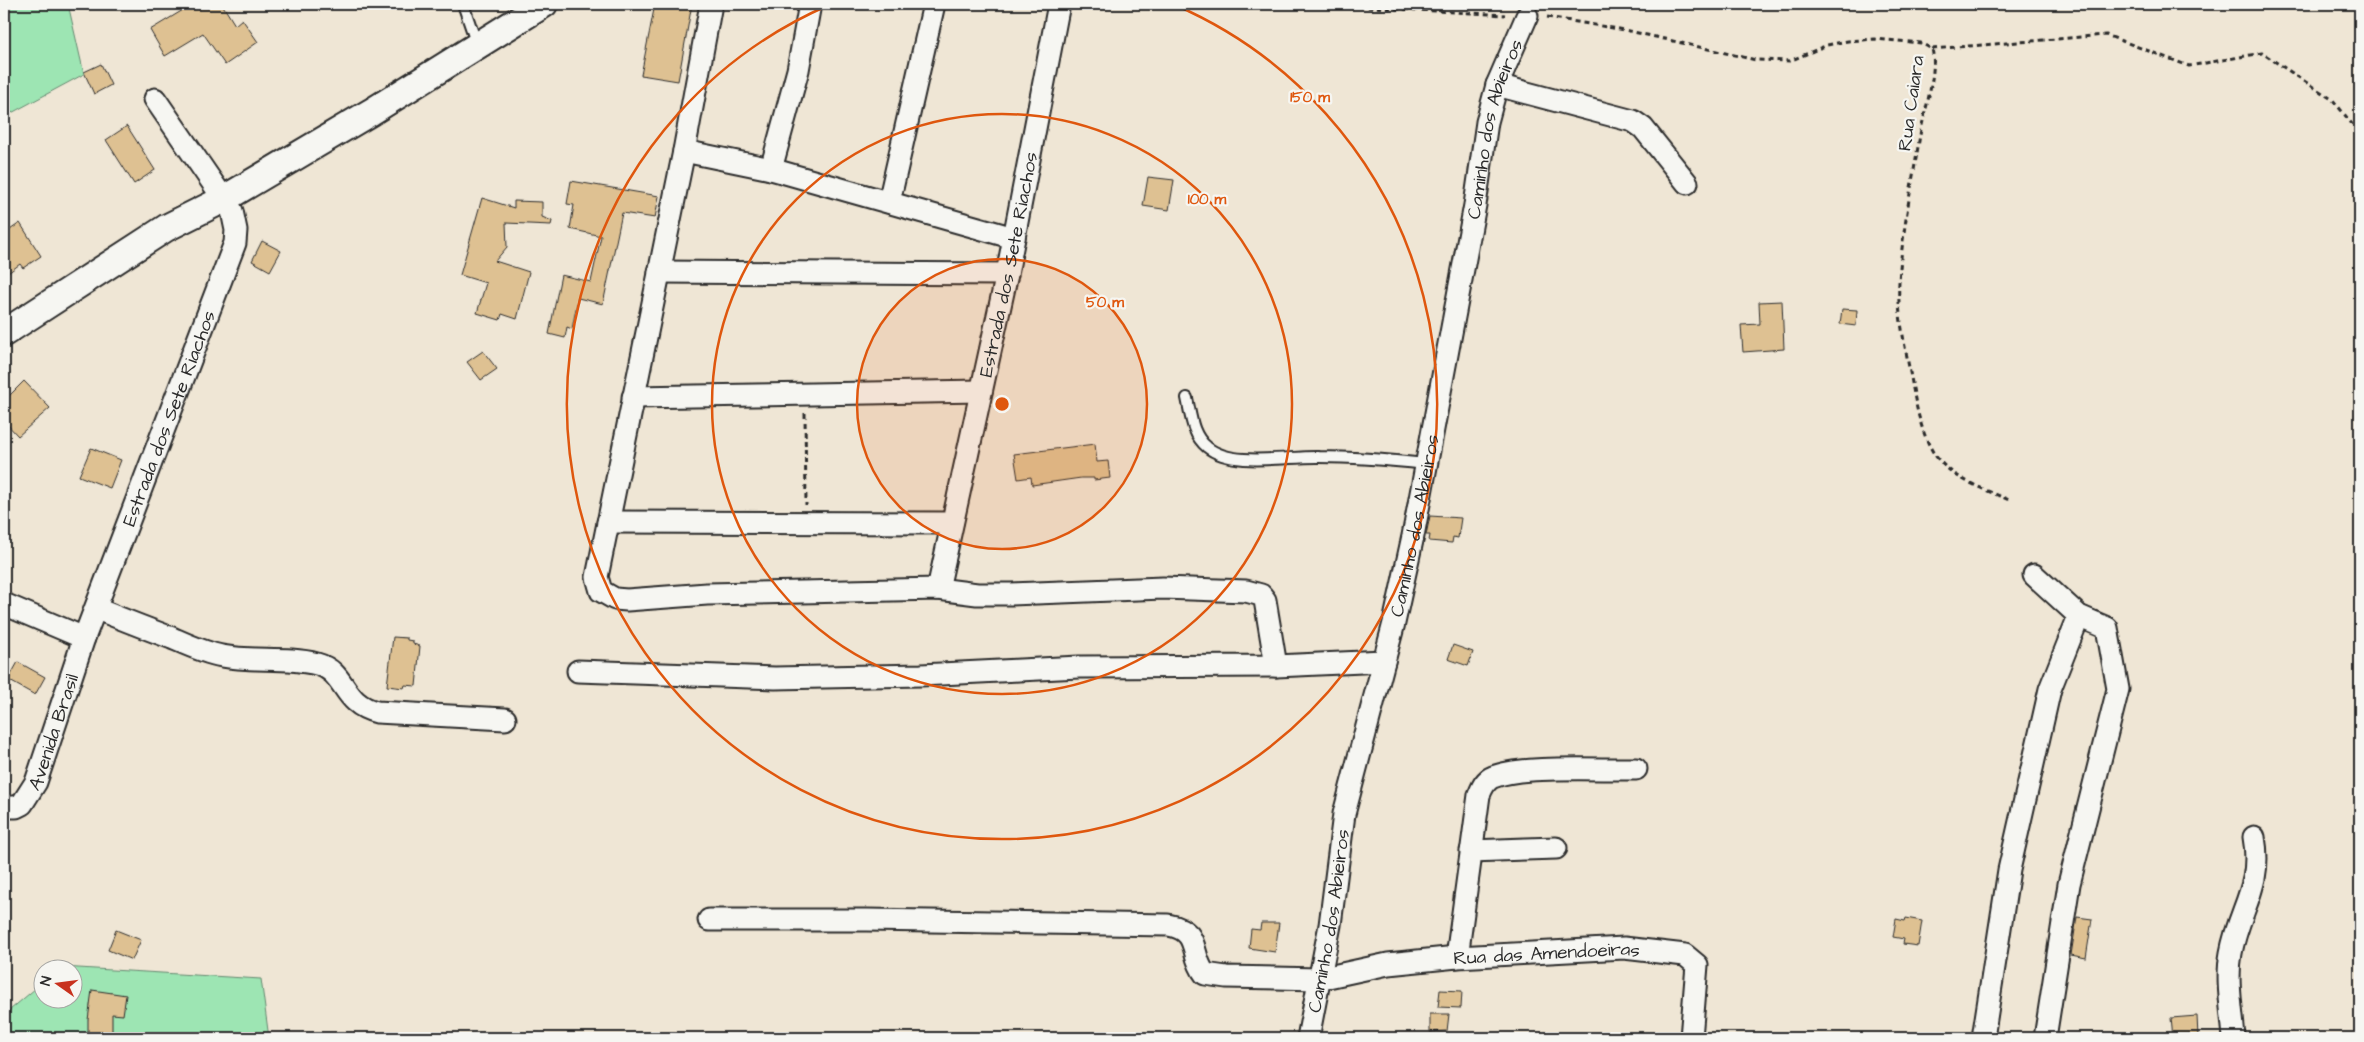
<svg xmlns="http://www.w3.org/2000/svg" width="2364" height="1042" font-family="'Architects Daughter',sans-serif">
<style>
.green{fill:#9de5b3;stroke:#64886f}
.building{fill:#dec192;stroke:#2b2b2b}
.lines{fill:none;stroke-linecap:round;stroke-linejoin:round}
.service-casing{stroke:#2b2b2b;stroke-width:14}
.minor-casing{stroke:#2b2b2b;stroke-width:25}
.tertiary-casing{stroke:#2b2b2b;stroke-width:30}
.path{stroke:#2b2b2b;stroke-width:3;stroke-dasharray:5 4;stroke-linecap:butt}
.service{stroke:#f6f6f2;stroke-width:10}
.minor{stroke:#f6f6f2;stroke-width:21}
.tertiary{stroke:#f6f6f2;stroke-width:26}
.ring{fill:none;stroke:#df570e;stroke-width:2.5}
.labels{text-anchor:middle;stroke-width:4.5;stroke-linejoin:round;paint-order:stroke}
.street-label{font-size:19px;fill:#2b2b2b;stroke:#f6f6f2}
.centre{fill:#df570e;stroke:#f6f6f2;stroke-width:2.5}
.ring-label{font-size:15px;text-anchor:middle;font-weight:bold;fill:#df570e;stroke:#f6f6f2;stroke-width:4.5;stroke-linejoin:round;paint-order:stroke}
</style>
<rect width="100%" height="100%" fill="#efe6d5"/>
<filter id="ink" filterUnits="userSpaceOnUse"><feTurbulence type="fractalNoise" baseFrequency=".02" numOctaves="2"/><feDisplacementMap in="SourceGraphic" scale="10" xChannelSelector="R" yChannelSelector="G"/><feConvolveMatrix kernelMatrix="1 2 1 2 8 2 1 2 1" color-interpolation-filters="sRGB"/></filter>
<g filter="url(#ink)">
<path class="green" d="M4 4H68L84 74 4 117Z
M62 967 261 979 269 1038H4V1015L42 983V1000H72V970L59 969Z"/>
<path class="building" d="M193 4H222L235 25 242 19 258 42 225 65 203 33 165 56 150 30Z
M655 4H692L678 81 641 75Z
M101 64 111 85 94 94 84 72Z
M127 126 155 170 134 184 106 140Z
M1148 177 1174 180 1169 210 1143 206Z
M571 181 659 196 655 218 622 213 603 304 578 298 572 329 567 327 565 338 549 334 561 275 591 282 601 236 570 229 574 205 567 204Z
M482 198 514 208V201L542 202V217L552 221 551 225 506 223 507 247 495 261 529 272 517 319 502 314 500 320 477 313 486 283 460 275Z
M20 223 41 256 23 268 20 264 4 276V234Z
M262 241 281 251 270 271 252 261Z
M1782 301 1784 349 1743 352 1741 325 1760 324 1759 302Z
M1842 309 1857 310 1856 326 1840 324Z
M483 351 497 369 481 380 467 362Z
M24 381 50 408 18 436 4 421V401Z
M1095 444 1097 462 1108 461 1110 478 1094 480V478H1081L1032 485 1031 477 1018 479 1014 454Z
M91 448 121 460 110 488 79 476Z
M1430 516 1461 518 1458 538 1453 537 1452 543 1429 541 1430 535H1426Z
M393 637 407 638V640L413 641V644L420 646 416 686 405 685 404 688 387 686Z
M1453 645 1473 652 1468 666 1448 659Z
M18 662 45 677 35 695 8 680Z
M2077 917 2092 919 2086 958 2071 955Z
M1906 918 1922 921 1918 946 1903 944 1904 939 1893 937 1896 919 1905 921Z
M1261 923H1279L1275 952 1249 948 1251 929 1260 930Z
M116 930 141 940 132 960 108 950Z
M92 990 126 995 123 1015 112 1014V1038H88V1020Z
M1440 990 1462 991 1461 1008 1438 1007Z
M1430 1014H1449L1447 1031 1430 1032Z
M2197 1016 2198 1037 2173 1038 2171 1018Z"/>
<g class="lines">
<defs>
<path id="service" d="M463 4 477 45
M1187 398C1191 416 1192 435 1207 447 1232 468 1288 456 1319 457 1355 457 1390 460 1426 464"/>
<g id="minor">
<path d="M711 4 684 151 597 577 601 591 615 599 627 600 707 594 938 589 977 594H1011L1163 588 1246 591 1261 595 1265 600 1276 666"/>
<path d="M1497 85 1633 121 1643 128 1687 183"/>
<path d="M684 151 771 169 1014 238"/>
<path d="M771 169 798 70 810 4"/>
<path d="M889 202 934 4"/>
<path d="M659 272 1007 274"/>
<path d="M633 397 981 391"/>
<path d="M608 522 952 523"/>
<path d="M2034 575 2079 616 2107 628 2118 689 2069 884 2045 1038"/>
<path id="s1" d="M938 589 1007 274 1059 4"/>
<path d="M4 604 84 638"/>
<path d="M97 609C122 619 147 629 172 638 188 645 205 653 222 656 253 662 286 656 317 664 347 672 341 704 377 712L505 719"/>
<path d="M578 671 775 678 921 675 1079 667 1276 666 1384 661"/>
<path id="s2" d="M4 807H16L22 804 36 782 84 638 235 243 236 230 232 211 155 99"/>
<path d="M1471 851 1556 848"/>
<path id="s3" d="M709 920H867L1168 925C1202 931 1189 954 1205 974L1226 977 1319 979 1388 964 1457 957 1624 948 1685 955 1697 965 1691 1038"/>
<path d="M1457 957 1479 795C1482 788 1485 780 1493 777 1522 765 1601 770 1636 769"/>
<path id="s4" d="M1308 1038 1330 925 1344 814 1394 623 1413 536 1475 205 1487 122 1497 85 1527 16"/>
<path d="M1983 1038 2009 870 2050 689 2079 616"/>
<path d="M2234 1038C2232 1011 2226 980 2231 953 2239 908 2263 887 2254 837"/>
</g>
<path id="tertiary" d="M4 333 166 228 224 199 371 112 544 4"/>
</defs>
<use href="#service" class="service-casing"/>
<use href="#minor" class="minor-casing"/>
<use href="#tertiary" class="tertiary-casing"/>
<path class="path" d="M1314 4 1505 15
M1547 17 1625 30 1756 60 1790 61 1827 45 1848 41 1875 39 1921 43 1932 49C1938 72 1924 112 1920 135 1912 183 1902 233 1899 282 1897 315 1906 350 1912 383 1916 406 1921 432 1933 452 1949 478 1982 488 2009 500
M1932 49 2106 35 2189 66 2262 53 2333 100 2360 134
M805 413 806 505"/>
<use href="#service" class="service"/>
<use href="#minor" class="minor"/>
<use href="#tertiary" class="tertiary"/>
</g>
</g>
<circle cx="1002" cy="404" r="145" fill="#df570e" fill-opacity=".12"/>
<g class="ring">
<circle cx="1002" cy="404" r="145"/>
<circle cx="1002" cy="404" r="290"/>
<path d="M1175 5A435 435 0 1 1 829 5"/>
</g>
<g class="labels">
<g class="street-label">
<text transform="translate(1910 103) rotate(-82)" y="7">Rua Caiara</text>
<text dy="7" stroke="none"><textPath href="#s4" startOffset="929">Caminho dos Abieiros</textPath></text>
<text dy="7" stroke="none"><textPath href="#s1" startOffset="332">Estrada dos Sete Riachos</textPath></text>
<text dy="7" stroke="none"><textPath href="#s2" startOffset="432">Estrada dos Sete Riachos</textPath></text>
<text dy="7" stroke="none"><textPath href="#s4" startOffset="524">Caminho dos Abieiros</textPath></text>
<text dy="7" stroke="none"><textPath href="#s2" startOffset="98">Avenida Brasil</textPath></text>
<text dy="7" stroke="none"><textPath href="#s4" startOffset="119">Caminho dos Abieiros</textPath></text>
<text dy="7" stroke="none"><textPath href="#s3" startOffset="869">Rua das Amendoeiras</textPath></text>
</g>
</g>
<circle cx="1002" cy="404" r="8" class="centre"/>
<g class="ring-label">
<text x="1310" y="102">150 m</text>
<text x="1207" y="204">100 m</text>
<text x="1105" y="307">50 m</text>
</g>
<rect width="2364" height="1042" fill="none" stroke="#f6f6f2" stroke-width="20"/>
<rect x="10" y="10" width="2344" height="1022" fill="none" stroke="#2b2b2b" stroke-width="2" filter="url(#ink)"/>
<g transform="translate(58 984) rotate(284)"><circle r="24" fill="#f6f6f2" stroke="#a5a5a2"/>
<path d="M0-4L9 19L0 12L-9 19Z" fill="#c8321e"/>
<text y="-8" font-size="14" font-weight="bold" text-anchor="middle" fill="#2b2b2b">N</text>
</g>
</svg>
